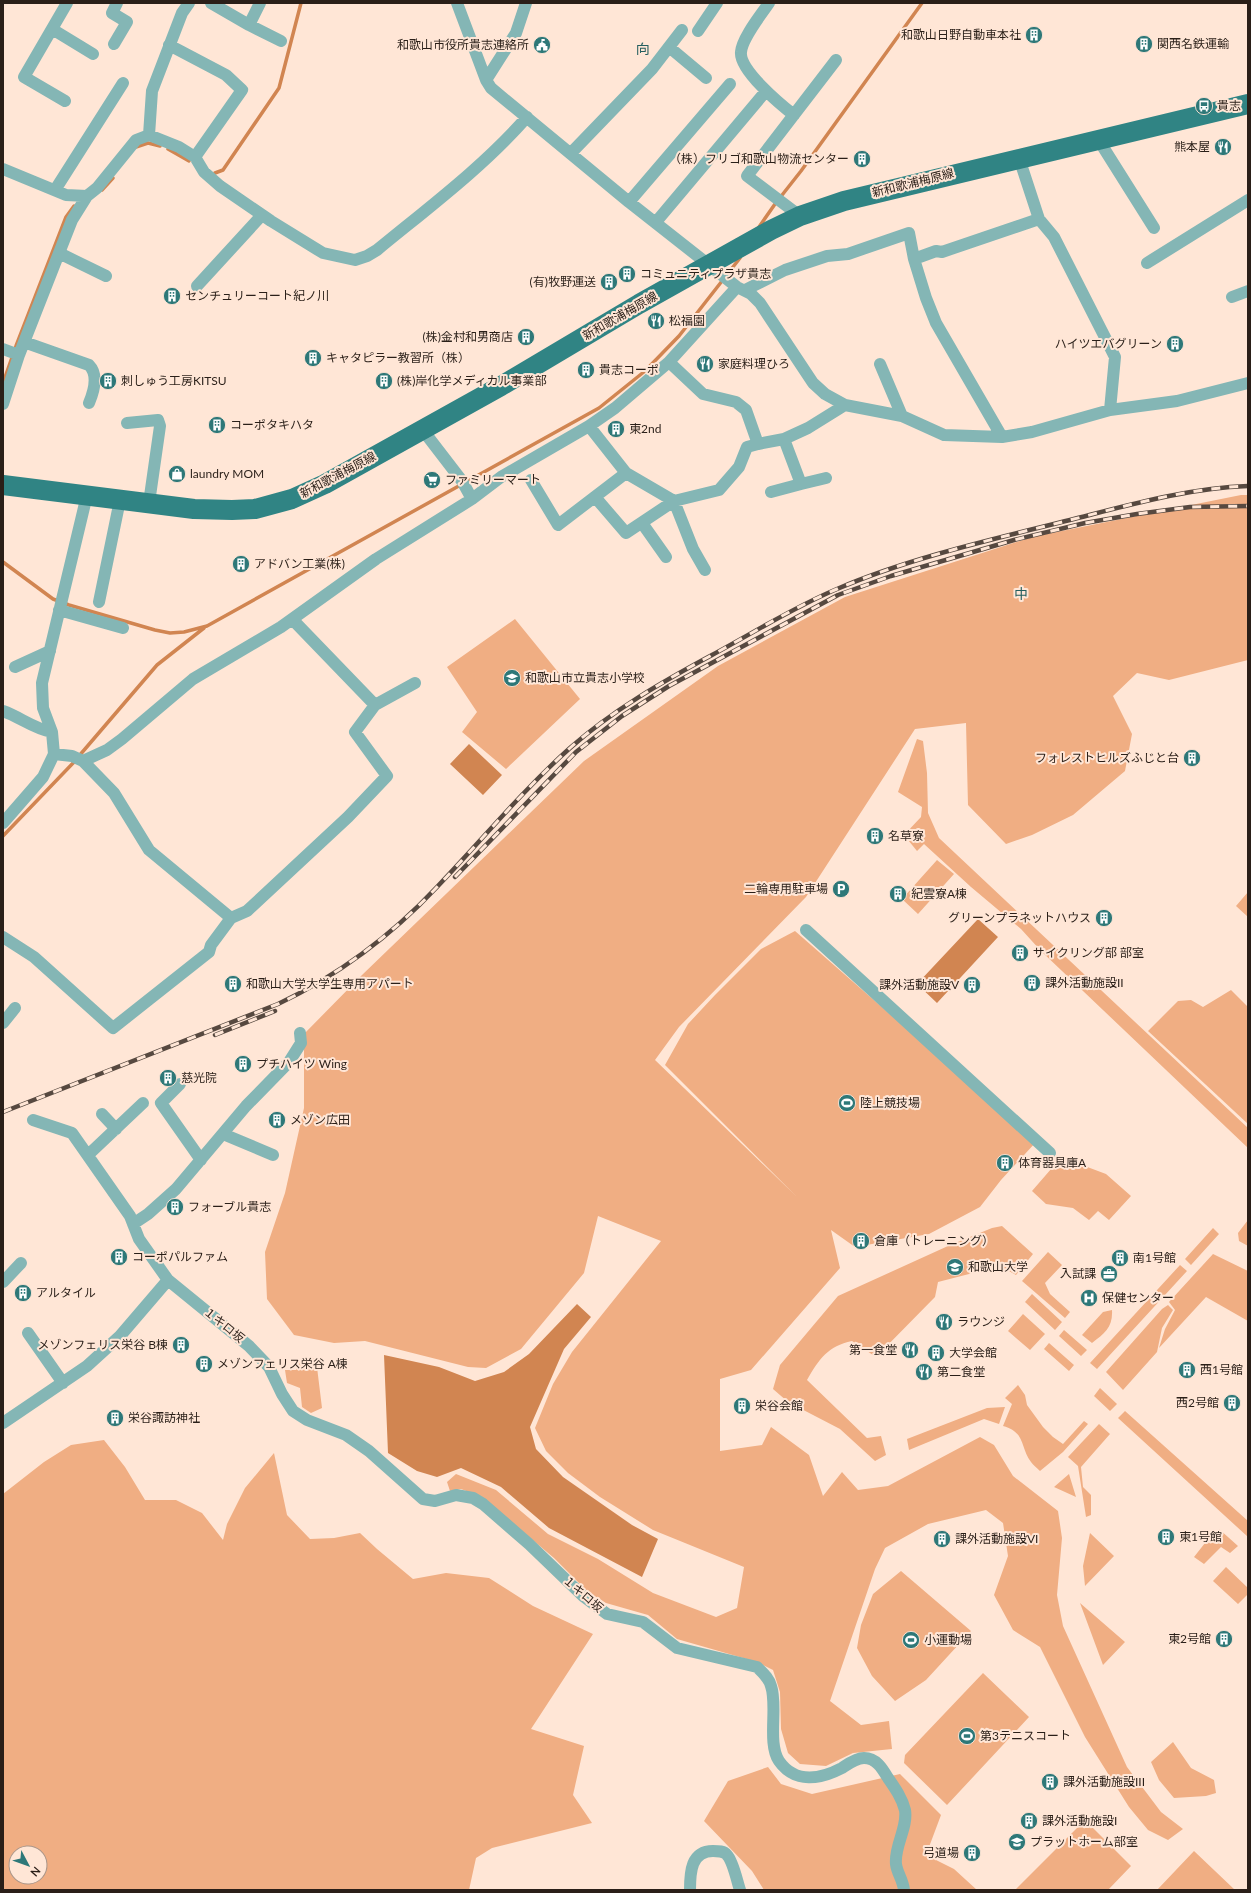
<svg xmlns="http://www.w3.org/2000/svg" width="1251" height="1893" font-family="Lato,'Noto Sans JP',sans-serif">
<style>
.green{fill:#f0ae83;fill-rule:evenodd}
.water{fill:#d18551}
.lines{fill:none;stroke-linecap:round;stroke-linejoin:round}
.stream{stroke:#d18551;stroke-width:3.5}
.street{stroke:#84b6b5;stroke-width:12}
.primary{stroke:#308484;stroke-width:20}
.rail-casing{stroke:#574940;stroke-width:4.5}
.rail{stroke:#ffe6d6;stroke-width:3;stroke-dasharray:9;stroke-linecap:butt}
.labels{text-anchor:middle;stroke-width:4;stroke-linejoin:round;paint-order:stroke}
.poi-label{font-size:12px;fill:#2a1f18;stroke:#ffe6d6;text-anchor:start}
.street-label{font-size:12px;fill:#2a1f18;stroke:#ffe6d6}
.quarter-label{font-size:14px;fill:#255f5f;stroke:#ffe6d6}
</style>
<rect width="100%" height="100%" fill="#ffe6d6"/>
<path class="green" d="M1241 495H1248V660L1169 680 1137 673 1113 696 1132 734 1125 771 1073 815 1032 835 1006 844 968 805 966 723 915 729 806 897 679 1027 655 1060 796 1196 665 1065 688 1024 715 995 761 949 795 931 1036 1142 1001 1180 980 1207 929 1234 855 1247 831 1230 840 1268 751 1370 720 1379V1451L762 1445 771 1427 809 1455 823 1496 842 1472 858 1490 888 1486 980 1437 994 1445 1013 1476 1058 1511 1062 1538 1057 1595 1063 1626 1127 1767 1161 1812 1183 1829 1168 1840 1148 1830 1129 1807 1085 1737 1040 1647 1013 1630 994 1595 1008 1556 1003 1523 986 1510 928 1524 885 1548 875 1569 830 1701 861 1725 889 1721 892 1749 853 1753 826 1766 800 1764 788 1753 781 1729 780 1692 773 1670 757 1662 677 1639 648 1615 606 1603 588 1592 554 1558 482 1497 461 1489 450 1491 447 1482 456 1474 496 1490 548 1534 598 1559 653 1593 716 1617 737 1608 744 1567 653 1530 600 1497 568 1473 546 1451 535 1428 553 1384 572 1352 661 1241 598 1216 584 1273 521 1349 486 1368 468 1367 365 1341 334 1343 294 1335 267 1299 265 1252 285 1193 304 1108V1034L362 975 584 761 718 666 845 597 1032 537Z
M515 619 580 699 506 769 462 732 477 712 447 667Z
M917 739 923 741 927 773 928 813 939 838 1248 1128V1148L1041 951 1021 929 971 887 924 844 917 851 904 835 921 817 922 807 898 792Z
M937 860 954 874 918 914 902 899Z
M1248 892V917L1236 906Z
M1231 990 1248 1007V1124L1148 1031 1178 1001 1191 1000 1203 1007Z
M1066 1159 1106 1174 1131 1196 1109 1220 1098 1211 1089 1220 1073 1208 1046 1204 1032 1191 1058 1161Z
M1248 1220V1246L1239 1241 1238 1233Z
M1002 1226 1033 1254 1016 1275 1000 1266 938 1282 935 1297 876 1357 852 1341C828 1346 819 1359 807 1380L867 1438 881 1436 886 1455 875 1461 840 1429 788 1402 773 1389 780 1365 838 1296 948 1246 992 1228Z
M1213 1228 1219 1234 1191 1265 1185 1259Z
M1048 1252 1062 1265 1045 1283 1050 1294 1070 1312 1065 1318 1022 1281Z
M1213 1254 1248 1271V1321L1206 1297 1159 1348 1165 1329 1175 1310 1169 1302Z
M1180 1265 1187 1271 1097 1369 1090 1363Z
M1032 1294 1062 1322 1055 1330 1025 1302Z
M1168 1305 1173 1310 1162 1328 1157 1352 1123 1390 1106 1372 1162 1309Z
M1112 1310C1113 1327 1105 1333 1092 1343L1082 1335 1103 1312Z
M1023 1314 1045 1334 1030 1350 1008 1331Z
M1064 1330 1087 1350 1081 1356 1059 1336Z
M1049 1343 1074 1365 1069 1371 1044 1349Z
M303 1357 316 1359 322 1408 311 1413 302 1407 300 1388 287 1383 285 1370H296Z
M1018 1385 1025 1395 1027 1405 1043 1427 1053 1437 1063 1444 1084 1421 1088 1424 1063 1452 1040 1471C1037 1468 1033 1465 1031 1462 1020 1448 1026 1432 1003 1426L1012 1404 1005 1398Z
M1100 1388 1117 1404 1110 1411 1094 1396Z
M1005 1407 999 1424 984 1419 909 1450 907 1439 987 1408Z
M1125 1411 1248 1521V1537L1118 1418Z
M1099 1424 1110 1434 1081 1467 1083 1487 1091 1495V1515L1086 1517 1078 1466 1068 1457Z
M104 1440 125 1467 145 1500H176L202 1513 223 1540 227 1524 245 1488 274 1453 287 1515 310 1539 334 1538 360 1533 377 1549 413 1579 446 1573 489 1578 533 1606 593 1634 531 1729 584 1746 573 1795 592 1823 492 1848 476 1858 469 1890H3V1494L44 1462 71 1445ZM16 1853H40V1877H16Z
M1069 1474 1076 1497 1054 1487Z
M1219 1529 1238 1546 1230 1553 1221 1547 1204 1564 1194 1557 1205 1543Z
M1090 1533 1114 1556 1085 1586 1083 1566Z
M1226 1567 1248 1588V1594L1238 1604 1213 1581Z
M901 1571 971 1631 926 1680 895 1701 872 1676 857 1648 861 1625 873 1594Z
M1080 1603 1125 1642 1103 1665Z
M983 1673 1029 1717 947 1805 904 1763 905 1755Z
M1173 1742 1191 1768 1214 1780 1216 1793 1206 1796 1174 1798 1159 1780 1151 1762Z
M768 1767 781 1784 812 1794 900 1774 941 1815 926 1855 954 1869 977 1890H764L752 1871 704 1821 728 1781Z
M1085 1820 1131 1866 1108 1890H1015Z
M1194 1851 1235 1890H1157Z"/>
<path class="water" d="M469 744 502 775 483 795 450 764Z
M978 919 998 937 937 1003 917 984Z
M577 1304 591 1317 564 1349 530 1427 536 1449 563 1477 632 1525 658 1539 642 1577 549 1528 501 1487 461 1468 437 1477 417 1471 388 1453 384 1355 439 1367 475 1381 504 1372 529 1354Z"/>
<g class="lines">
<path class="stream" d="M136 147 148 143 160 146
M168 149 189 161
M215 173 223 170 279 88 301 3
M102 190 113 178
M759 227 775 204 801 171 922 3
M3 383 16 346 66 217 74 206
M3 562 53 599 69 605 155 630 170 633 184 632 207 626 599 408 645 371 679 336 740 258
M79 756 157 665 204 628
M3 836 75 761"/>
<path class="street" d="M211 3 249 25 260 3
M457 3 486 80 491 88 629 202 737 287 751 294 760 303 813 383 825 394 845 405 902 416 944 435 1002 437 1032 432 1110 410 1177 401 1248 383
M769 3C761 15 742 38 741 52 739 70 780 104 794 115
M249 25 281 41
M52 29 93 54
M698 31 717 3
M114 44 127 22 112 13 117 3
M169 45 226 75 242 90 195 157
M669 47 706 78
M486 80 516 33 526 3
M65 101 24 77 67 3
M149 135 152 91 182 13 189 3
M1098 139 1154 228
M571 153 652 69 682 30
M1019 158 1039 219 1054 237 1115 357 1110 410
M3 169 66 195 87 196
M55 190 123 83
M629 202 730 84
M800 216 747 176 836 60
M656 222 766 91
M59 253 106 276
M914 259 926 298 936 323 1002 437
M1147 263 1248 200
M197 286 262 215
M745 290 785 270 827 256 848 254 909 233 914 259 936 251 942 252 1039 219
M1232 297 1248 291
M24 342 89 365C99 375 94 391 89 403
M3 349 19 355
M669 362 703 394 736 402 746 410 758 444 784 439 801 484 771 492
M880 364 902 416
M3 404 19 355 72 220 87 196 97 188 136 140 149 135 179 147 195 157 204 172 220 186 271 221 323 253 355 260 367 256 377 250C428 208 483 167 527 117
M127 423 158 420 160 426 149 503
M589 426 626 473 674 501 693 549 705 570
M422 429 462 481 472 499
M784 439 808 428 845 405
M531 480 558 525 626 473
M801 484 826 478
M595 497 626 533 674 501 719 490 739 467 747 447 758 444
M642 523 666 557
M99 602 120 500
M59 610 123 628
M15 667 50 651
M375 705 415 683
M3 711C20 717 34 729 52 732
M54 754 72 756 83 761 107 750 122 739 193 679 281 627 376 559 472 499 501 477 589 426 615 408 669 362 737 287
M83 761 114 793 149 850 231 918
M3 823 43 777 54 754 52 732 43 708 42 683 87 495
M806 930 1050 1153
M3 937 34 957 113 1028 209 952 211 945 231 918 247 911 348 817 387 776 355 732 375 705 292 619
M3 1023 15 1008
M180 1084 161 1103 201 1160
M102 1114 116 1129
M33 1120 72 1133 130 1216 139 1239 168 1280 249 1346 269 1367 282 1394 293 1411 307 1420 346 1435 369 1451 423 1499 435 1501 456 1495 473 1498 483 1504 529 1544 583 1596 607 1614 643 1622 677 1648 757 1667C763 1673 769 1678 771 1686 778 1706 767 1743 779 1761 795 1784 821 1779 842 1768 848 1764 856 1758 864 1758 876 1758 882 1768 888 1778 895 1788 902 1798 905 1810 908 1828 894 1846 896 1864 897 1873 903 1880 904 1890
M223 1134 273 1155
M88 1155 143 1103
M133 1224 148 1214 176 1189 246 1106 289 1062 301 1043 300 1033
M3 1282 21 1263
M28 1333 63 1383
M3 1423 87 1366 120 1336 168 1280
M690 1890C690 1872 691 1851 713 1851 718 1851 724 1851 727 1855 733 1861 737 1881 740 1890"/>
<path class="primary" d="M3 485 194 509 232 510 255 509 292 499 325 484 501 386 639 304 771 230 800 216 844 201 1248 104"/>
<defs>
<path id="rail" d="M455 877 576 752 622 716 669 686 838 595 891 576 1014 540 1085 523 1137 514 1190 507 1248 506
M215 1035 275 1011
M3 1112 278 1004C337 976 392 935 437 887 481 841 522 791 570 748 613 710 662 682 712 655 753 633 794 607 837 589 909 558 994 539 1070 520 1129 505 1188 488 1248 486"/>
</defs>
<use href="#rail" class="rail-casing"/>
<use href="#rail" class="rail"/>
</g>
<defs>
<symbol id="building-disc" viewBox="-11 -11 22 22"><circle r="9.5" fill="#2e7878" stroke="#ffe6d6"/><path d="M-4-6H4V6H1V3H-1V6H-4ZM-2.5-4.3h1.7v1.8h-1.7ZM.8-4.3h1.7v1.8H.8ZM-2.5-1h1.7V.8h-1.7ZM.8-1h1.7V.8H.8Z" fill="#fff"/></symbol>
<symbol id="civic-disc" viewBox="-11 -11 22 22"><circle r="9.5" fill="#2e7878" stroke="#ffe6d6"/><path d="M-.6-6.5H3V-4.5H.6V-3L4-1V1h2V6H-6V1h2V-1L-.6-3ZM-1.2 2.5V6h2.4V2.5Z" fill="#fff"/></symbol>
<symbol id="bus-disc" viewBox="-11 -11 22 22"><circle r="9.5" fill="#2e7878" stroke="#ffe6d6"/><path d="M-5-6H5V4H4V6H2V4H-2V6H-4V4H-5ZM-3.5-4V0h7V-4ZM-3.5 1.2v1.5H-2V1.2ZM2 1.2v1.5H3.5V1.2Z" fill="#fff"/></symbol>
<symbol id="restaurant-disc" viewBox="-11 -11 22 22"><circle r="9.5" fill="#2e7878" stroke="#ffe6d6"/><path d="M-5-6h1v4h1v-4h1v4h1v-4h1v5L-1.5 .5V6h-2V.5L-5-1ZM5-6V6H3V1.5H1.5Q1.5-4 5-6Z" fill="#fff"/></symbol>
<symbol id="shop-disc" viewBox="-11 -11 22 22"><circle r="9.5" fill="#2e7878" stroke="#ffe6d6"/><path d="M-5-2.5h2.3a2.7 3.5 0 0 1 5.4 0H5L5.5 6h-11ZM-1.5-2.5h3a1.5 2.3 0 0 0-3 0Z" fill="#fff"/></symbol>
<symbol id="supermarket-disc" viewBox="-11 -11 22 22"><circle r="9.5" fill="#2e7878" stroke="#ffe6d6"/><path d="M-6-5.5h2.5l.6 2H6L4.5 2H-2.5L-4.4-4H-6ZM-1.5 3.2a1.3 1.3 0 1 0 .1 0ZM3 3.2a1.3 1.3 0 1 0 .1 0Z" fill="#fff"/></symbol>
<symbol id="school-disc" viewBox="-11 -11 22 22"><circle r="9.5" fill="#2e7878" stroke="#ffe6d6"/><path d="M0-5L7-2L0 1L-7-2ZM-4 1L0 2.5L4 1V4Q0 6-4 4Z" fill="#fff"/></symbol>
<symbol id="parking-disc" viewBox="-11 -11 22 22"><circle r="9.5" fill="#2e7878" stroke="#ffe6d6"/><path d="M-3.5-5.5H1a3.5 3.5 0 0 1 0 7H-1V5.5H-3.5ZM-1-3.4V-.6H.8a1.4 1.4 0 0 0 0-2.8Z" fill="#fff"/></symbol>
<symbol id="stadium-disc" viewBox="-11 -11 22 22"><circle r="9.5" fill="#2e7878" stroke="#ffe6d6"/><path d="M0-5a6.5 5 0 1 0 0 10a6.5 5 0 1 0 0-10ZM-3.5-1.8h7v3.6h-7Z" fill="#fff"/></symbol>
<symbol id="university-disc" viewBox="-11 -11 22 22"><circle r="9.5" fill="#2e7878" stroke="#ffe6d6"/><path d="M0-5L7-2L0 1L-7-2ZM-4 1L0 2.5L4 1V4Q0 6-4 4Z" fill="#fff"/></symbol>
<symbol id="office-disc" viewBox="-11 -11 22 22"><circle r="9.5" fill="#2e7878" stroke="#ffe6d6"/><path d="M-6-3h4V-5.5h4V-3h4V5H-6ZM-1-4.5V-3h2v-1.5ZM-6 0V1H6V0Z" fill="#fff"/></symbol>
<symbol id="hospital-disc" viewBox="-11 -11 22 22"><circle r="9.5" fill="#2e7878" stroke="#ffe6d6"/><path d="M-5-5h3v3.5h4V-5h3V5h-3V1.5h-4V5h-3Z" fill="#fff"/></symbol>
</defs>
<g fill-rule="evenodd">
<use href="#building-disc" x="1024" y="25" width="20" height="20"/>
<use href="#building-disc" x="1134" y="34" width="20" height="20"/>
<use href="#civic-disc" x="532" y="35" width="20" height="20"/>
<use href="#bus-disc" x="1194" y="96" width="20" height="20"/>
<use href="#restaurant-disc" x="1213" y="137" width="20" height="20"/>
<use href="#building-disc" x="852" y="149" width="20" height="20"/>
<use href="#building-disc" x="617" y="264" width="20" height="20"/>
<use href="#building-disc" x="599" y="272" width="20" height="20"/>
<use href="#building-disc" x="162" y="286" width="20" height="20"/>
<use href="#restaurant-disc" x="646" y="311" width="20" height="20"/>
<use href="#building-disc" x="516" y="327" width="20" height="20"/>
<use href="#building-disc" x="1165" y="334" width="20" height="20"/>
<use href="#building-disc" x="303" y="348" width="20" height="20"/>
<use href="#restaurant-disc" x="695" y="354" width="20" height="20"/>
<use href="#building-disc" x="576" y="360" width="20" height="20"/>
<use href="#building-disc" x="98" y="371" width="20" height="20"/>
<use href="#building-disc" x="374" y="371" width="20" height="20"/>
<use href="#building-disc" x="207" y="415" width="20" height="20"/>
<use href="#building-disc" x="606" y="419" width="20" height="20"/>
<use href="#shop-disc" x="167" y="464" width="20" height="20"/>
<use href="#supermarket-disc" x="422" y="470" width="20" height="20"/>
<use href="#building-disc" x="231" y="554" width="20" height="20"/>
<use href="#school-disc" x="502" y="668" width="20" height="20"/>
<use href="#building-disc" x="1182" y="748" width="20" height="20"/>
<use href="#building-disc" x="865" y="826" width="20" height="20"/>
<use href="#parking-disc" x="831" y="879" width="20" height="20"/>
<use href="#building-disc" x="888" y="884" width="20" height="20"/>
<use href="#building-disc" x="1094" y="908" width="20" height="20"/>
<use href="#building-disc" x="1010" y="943" width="20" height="20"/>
<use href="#building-disc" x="1022" y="973" width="20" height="20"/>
<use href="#building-disc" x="223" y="974" width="20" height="20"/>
<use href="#building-disc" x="962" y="975" width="20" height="20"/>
<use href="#building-disc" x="233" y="1054" width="20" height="20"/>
<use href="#building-disc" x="158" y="1068" width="20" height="20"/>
<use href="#stadium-disc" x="837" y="1093" width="20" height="20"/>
<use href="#building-disc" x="267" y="1110" width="20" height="20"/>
<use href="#building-disc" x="995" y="1153" width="20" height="20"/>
<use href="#building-disc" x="165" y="1197" width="20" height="20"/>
<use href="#building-disc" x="851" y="1231" width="20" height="20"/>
<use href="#building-disc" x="109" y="1247" width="20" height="20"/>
<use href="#building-disc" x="1110" y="1248" width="20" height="20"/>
<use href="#university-disc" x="945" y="1257" width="20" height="20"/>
<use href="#office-disc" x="1099" y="1264" width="20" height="20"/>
<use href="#building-disc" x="13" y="1283" width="20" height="20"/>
<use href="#hospital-disc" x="1079" y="1288" width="20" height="20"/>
<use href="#restaurant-disc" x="934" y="1312" width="20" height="20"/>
<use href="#building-disc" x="171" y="1335" width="20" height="20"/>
<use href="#restaurant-disc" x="900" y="1340" width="20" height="20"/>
<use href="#building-disc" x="926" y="1343" width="20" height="20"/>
<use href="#building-disc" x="194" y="1354" width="20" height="20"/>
<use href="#building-disc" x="1177" y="1360" width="20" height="20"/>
<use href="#restaurant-disc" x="914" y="1362" width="20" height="20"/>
<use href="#building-disc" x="1222" y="1393" width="20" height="20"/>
<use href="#building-disc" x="732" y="1396" width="20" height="20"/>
<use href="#building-disc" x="105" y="1408" width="20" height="20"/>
<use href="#building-disc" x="1156" y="1527" width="20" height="20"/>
<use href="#building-disc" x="932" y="1529" width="20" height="20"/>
<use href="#building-disc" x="1214" y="1629" width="20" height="20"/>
<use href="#stadium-disc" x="901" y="1630" width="20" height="20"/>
<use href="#stadium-disc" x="957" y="1726" width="20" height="20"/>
<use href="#building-disc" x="1040" y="1772" width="20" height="20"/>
<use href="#building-disc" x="1019" y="1811" width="20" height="20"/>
<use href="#university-disc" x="1007" y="1832" width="20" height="20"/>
<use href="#building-disc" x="962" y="1843" width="20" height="20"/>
</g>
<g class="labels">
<g class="poi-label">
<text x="1021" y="39" text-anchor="end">和歌山日野自動車本社</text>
<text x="1157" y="48">関西名鉄運輸</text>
<text x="529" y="49" text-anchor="end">和歌山市役所貴志連絡所</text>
<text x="1217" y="110">貴志</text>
<text x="1210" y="151" text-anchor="end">熊本屋</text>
<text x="849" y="163" text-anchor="end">（株）フリゴ和歌山物流センター</text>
<text x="640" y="278">コミュニティプラザ貴志</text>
<text x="596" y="286" text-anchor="end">(有)牧野運送</text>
<text x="185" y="300">センチュリーコート紀ノ川</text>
<text x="669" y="325">松福園</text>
<text x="513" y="341" text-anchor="end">(株)金村和男商店</text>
<text x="1162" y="348" text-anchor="end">ハイツエバグリーン</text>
<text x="326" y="362">キャタピラー教習所（株）</text>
<text x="718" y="368">家庭料理ひろ</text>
<text x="599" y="374">貴志コーポ</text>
<text x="121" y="385">刺しゅう工房KITSU</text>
<text x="397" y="385">(株)岸化学メディカル事業部</text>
<text x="230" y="429">コーポタキハタ</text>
<text x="629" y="433">東2nd</text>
<text x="190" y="478">laundry MOM</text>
<text x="445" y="484">ファミリーマート</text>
<text x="254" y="568">アドバン工業(株)</text>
<text x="525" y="682">和歌山市立貴志小学校</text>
<text x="1179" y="762" text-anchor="end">フォレストヒルズふじと台</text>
<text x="888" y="840">名草寮</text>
<text x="828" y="893" text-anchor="end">二輪専用駐車場</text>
<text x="911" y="898">紀雲寮A棟</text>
<text x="1091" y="922" text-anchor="end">グリーンプラネットハウス</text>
<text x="1033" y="957">サイクリング部 部室</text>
<text x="1045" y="987">課外活動施設II</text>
<text x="246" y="988">和歌山大学大学生専用アパート</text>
<text x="959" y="989" text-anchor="end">課外活動施設V</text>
<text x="256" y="1068">プチハイツ Wing</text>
<text x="181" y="1082">慈光院</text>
<text x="860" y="1107">陸上競技場</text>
<text x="290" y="1124">メゾン広田</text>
<text x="1018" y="1167">体育器具庫A</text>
<text x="188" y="1211">フォーブル貴志</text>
<text x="874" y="1245">倉庫（トレーニング）</text>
<text x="132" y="1261">コーポパルファム</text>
<text x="1133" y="1262">南1号館</text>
<text x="968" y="1271">和歌山大学</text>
<text x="1096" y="1278" text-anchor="end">入試課</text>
<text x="36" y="1297">アルタイル</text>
<text x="1102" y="1302">保健センター</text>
<text x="957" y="1326">ラウンジ</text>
<text x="168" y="1349" text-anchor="end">メゾンフェリス栄谷 B棟</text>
<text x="897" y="1354" text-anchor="end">第一食堂</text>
<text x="949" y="1357">大学会館</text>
<text x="217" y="1368">メゾンフェリス栄谷 A棟</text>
<text x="1200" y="1374">西1号館</text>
<text x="937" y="1376">第二食堂</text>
<text x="1219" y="1407" text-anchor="end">西2号館</text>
<text x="755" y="1410">栄谷会館</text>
<text x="128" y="1422">栄谷諏訪神社</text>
<text x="1179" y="1541">東1号館</text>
<text x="955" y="1543">課外活動施設VI</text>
<text x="1211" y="1643" text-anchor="end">東2号館</text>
<text x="924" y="1644">小運動場</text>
<text x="980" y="1740">第3テニスコート</text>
<text x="1063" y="1786">課外活動施設III</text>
<text x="1042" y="1825">課外活動施設I</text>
<text x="1030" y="1846">プラットホーム部室</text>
<text x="959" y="1857" text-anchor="end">弓道場</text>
</g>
<g class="street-label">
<text transform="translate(913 183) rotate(-14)" y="4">新和歌浦梅原線</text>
<text transform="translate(620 316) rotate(-30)" y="4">新和歌浦梅原線</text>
<text transform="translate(338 475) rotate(-28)" y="4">新和歌浦梅原線</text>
<text transform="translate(224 1325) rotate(39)" y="4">１キロ坂</text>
<text transform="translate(583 1594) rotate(41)" y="4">１キロ坂</text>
</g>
<g class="quarter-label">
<text x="643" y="54">向</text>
<text x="1021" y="599">中</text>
</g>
</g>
<rect width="1251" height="1893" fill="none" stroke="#2a1f18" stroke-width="8"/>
<g transform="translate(28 1865) rotate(131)"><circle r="19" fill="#ffe6d6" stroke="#aa968a"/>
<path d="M0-3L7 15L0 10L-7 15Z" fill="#2e7878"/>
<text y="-6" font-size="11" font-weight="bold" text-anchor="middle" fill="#2a1f18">N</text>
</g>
</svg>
